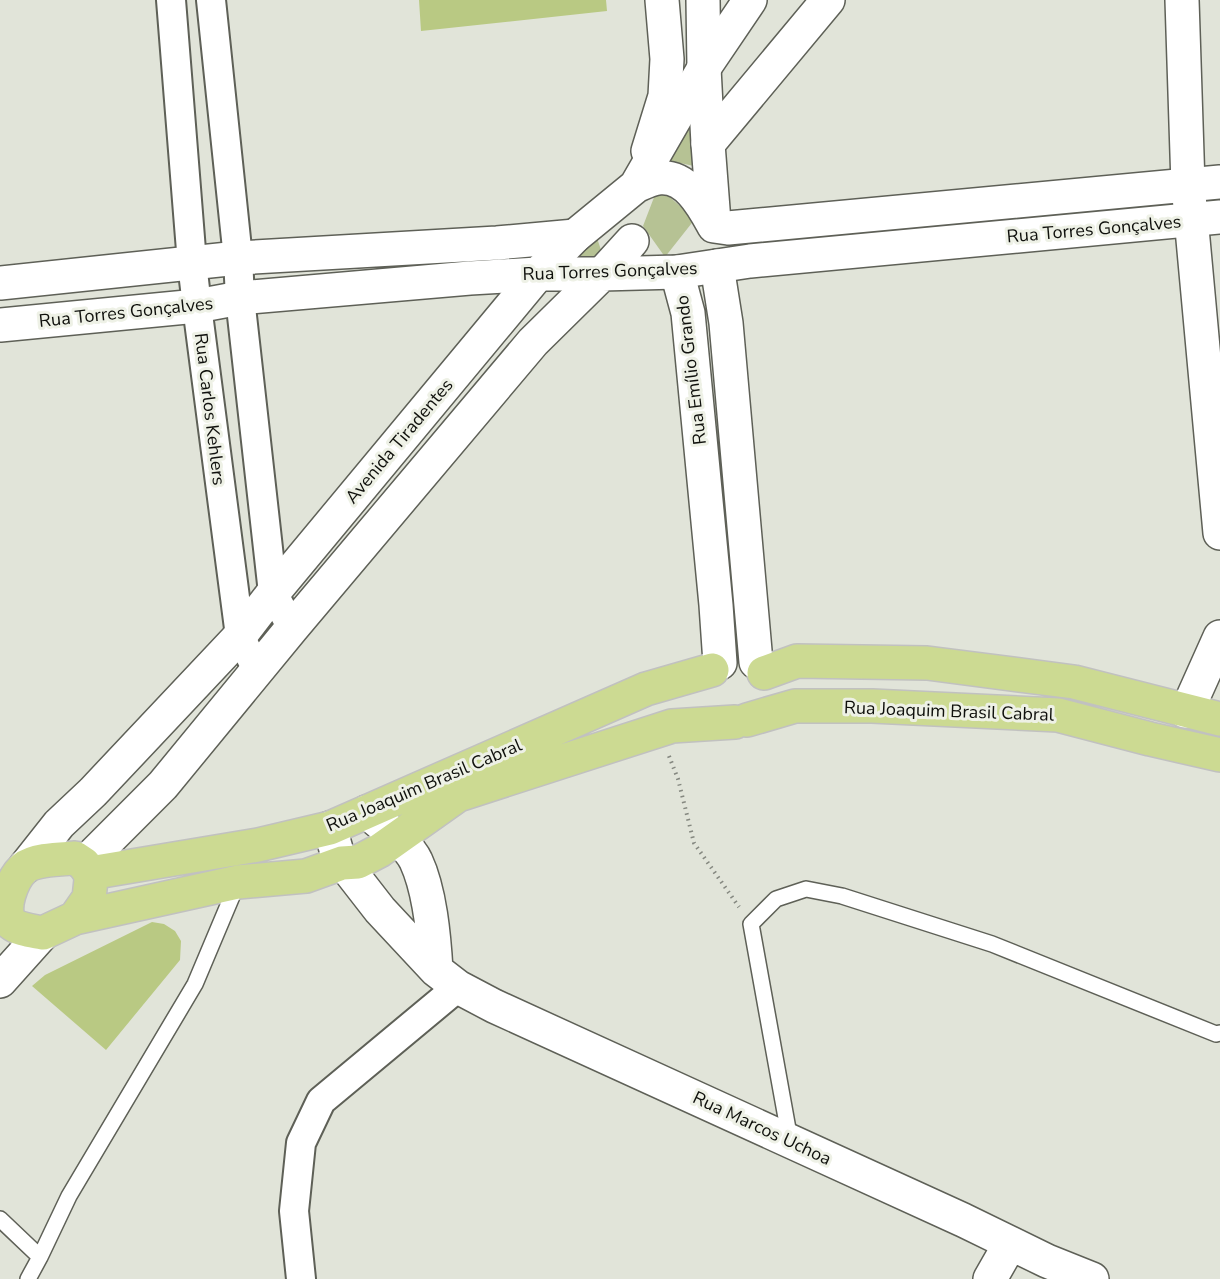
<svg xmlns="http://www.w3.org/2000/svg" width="1220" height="1279" font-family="'Nunito Sans',sans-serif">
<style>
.green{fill:#b6c294}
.building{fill:#b9c983}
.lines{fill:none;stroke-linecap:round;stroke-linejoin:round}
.service-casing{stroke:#5e6057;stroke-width:18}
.minor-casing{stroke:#5e6057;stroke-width:32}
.tertiary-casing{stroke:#5e6057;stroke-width:36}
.secondary-casing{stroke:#5e6057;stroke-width:36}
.primary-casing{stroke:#c1c1c0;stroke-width:36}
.path{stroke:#858880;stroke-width:4;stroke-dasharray:1.5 4.5;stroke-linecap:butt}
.service{stroke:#fff;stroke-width:15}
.minor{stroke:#fff;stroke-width:28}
.tertiary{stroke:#fff;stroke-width:33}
.secondary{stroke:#fff;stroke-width:33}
.primary{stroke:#ccda92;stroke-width:33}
.labels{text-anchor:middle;stroke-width:6;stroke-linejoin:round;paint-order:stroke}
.street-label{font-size:18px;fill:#0f100c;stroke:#eef1e6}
</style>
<rect width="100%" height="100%" fill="#e1e4d9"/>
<path class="green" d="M688 117 694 166 656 158Z
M658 187 695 219 665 257 643 226Z
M593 226 606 265 561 267Z"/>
<path class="building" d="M419 0H606L607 11 421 31Z
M152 922 164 924 175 931 181 941 180 960 106 1050 32 986 45 975Z"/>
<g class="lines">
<defs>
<path id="service" d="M790 1140 751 924 776 899 806 889 842 896 992 944 1216 1034 1220 1033
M0 1219 40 1257
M28 1279 40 1257 69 1196 195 984 238 882"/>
<path id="minor" d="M171 0 192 263 197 306 240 636 257 670
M211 0 238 258 240 298 273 593 292 628
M301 1279 294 1211 301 1143 321 1101 458 987"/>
<path id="tertiary" d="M703 0 704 68 708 144
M1182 0 1188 185 1220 533
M648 151 665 96 667 59 662 0
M717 266 726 323 756 662
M677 272 688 313 716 605 720 663
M0 283 238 258 497 243 575 236
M0 325 197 306 240 298 470 278 538 274H602
M1185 711 1190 704 1220 637"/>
<path id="secondary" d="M636 186C643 183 651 179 659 178 687 175 703 206 714 226L728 228 1220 182
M714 222 708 144 828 0
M602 274 677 272 750 261 1220 217
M367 812C380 823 409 845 416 861 430 891 434 936 436 970
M330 828 338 856 380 910 436 970 458 987 494 1006 963 1220 1047 1261 1092 1279
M84 864 163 785 292 628 533 342 602 274 632 241
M25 867 59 824 93 792 240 636 273 593 538 274 575 236 636 186 704 68 750 0
M0 981 43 933
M990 1279 1010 1244"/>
<path id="primary" d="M764 673 797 661 927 663 1074 682 1220 719
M747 720 795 706H872L1058 715 1150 739 1220 755
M75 858 84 864 90 873 91 880 89 898 75 918 43 933C33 931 19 930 11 923 0 910 12 879 24 868 35 859 61 859 75 858Z
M90 873 258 845 330 828 646 689 712 670
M75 918 238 882 306 876 342 863 358 862 379 851 458 795 672 726 735 722"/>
</defs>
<use href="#service" class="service-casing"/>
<use href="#minor" class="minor-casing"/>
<use href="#tertiary" class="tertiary-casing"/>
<use href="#secondary" class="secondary-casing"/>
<use href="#primary" class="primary-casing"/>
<path class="path" d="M669 756 678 779 694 843 739 907"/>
<use href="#service" class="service"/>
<use href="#minor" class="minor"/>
<use href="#tertiary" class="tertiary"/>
<use href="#secondary" class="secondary"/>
<use href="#primary" class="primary"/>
</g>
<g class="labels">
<g class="street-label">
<text transform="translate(1094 229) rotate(-5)" y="6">Rua Torres Gonçalves</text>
<text transform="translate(610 271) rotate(-2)" y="6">Rua Torres Gonçalves</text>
<text transform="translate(126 312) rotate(-6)" y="6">Rua Torres Gonçalves</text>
<text transform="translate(691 370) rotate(-97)" y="6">Rua Emílio Grando</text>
<text transform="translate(210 409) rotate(83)" y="6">Rua Carlos Kehlers</text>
<text transform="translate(399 441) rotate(-50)" y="6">Avenida Tiradentes</text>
<text transform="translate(949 711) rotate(2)" y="6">Rua Joaquim Brasil Cabral</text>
<text transform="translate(424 785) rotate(-23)" y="6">Rua Joaquim Brasil Cabral</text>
<text transform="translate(762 1128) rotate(25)" y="6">Rua Marcos Uchoa</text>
</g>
</g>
</svg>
